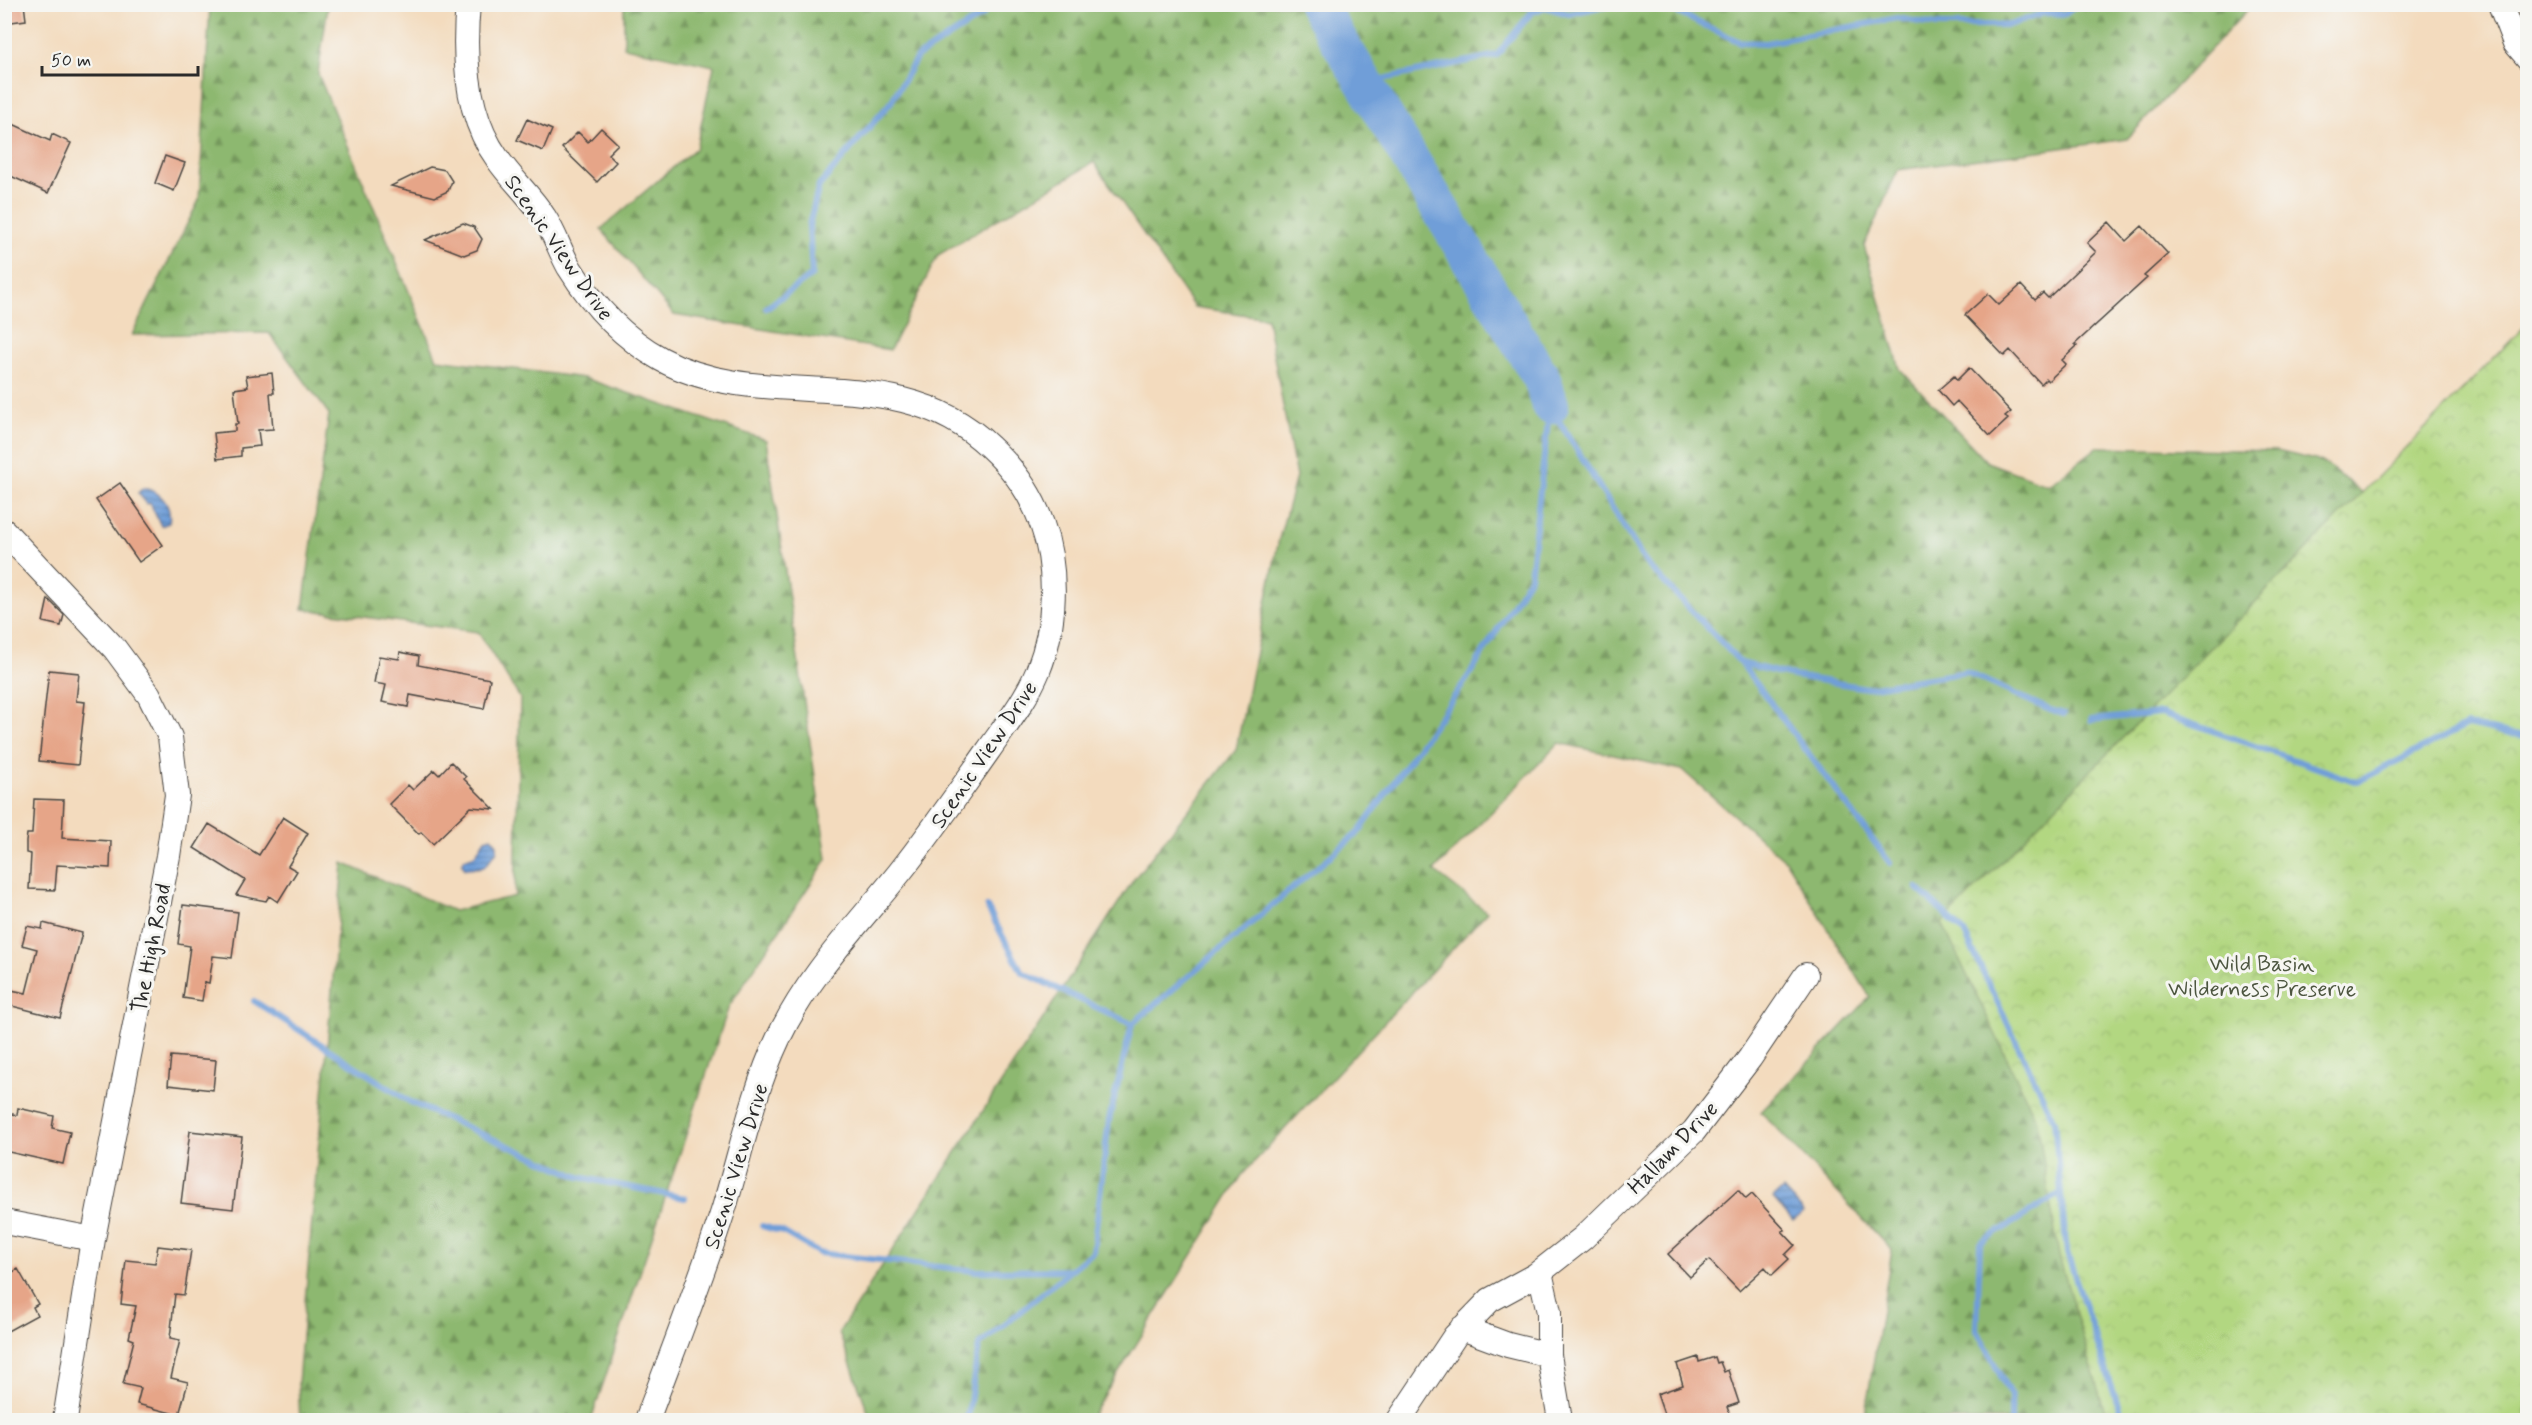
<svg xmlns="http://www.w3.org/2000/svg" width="2532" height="1425" font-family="Mynerve,sans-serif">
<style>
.forest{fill:url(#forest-firs);stroke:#5c724d;stroke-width:1.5}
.park{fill:url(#park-crowns);stroke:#6e8156;stroke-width:1.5}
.water{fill:url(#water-rules);stroke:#4d6482;stroke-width:1.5}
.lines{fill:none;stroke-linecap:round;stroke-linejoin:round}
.stream{stroke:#6f9ed8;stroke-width:6}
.river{stroke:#6f9ed8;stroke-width:38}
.building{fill:#e6a588}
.minor-casing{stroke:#494541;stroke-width:26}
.minor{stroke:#fff;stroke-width:24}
.labels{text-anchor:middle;stroke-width:6;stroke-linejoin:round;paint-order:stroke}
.street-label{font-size:22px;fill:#2b2b2b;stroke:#f6f6f2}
.park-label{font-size:22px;fill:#4d5640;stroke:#f6f6f2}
</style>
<defs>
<pattern id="forest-firs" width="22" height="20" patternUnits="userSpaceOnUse" patternTransform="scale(1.5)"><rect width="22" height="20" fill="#8db86f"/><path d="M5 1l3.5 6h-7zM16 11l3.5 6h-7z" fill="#73965b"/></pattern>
<pattern id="park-crowns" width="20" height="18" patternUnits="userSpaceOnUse" patternTransform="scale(1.5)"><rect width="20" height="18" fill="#b2d781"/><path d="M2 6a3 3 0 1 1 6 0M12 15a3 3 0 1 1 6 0" fill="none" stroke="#99b970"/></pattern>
<pattern id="water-rules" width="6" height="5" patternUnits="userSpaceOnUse" patternTransform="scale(1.5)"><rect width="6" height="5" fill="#6f9ed8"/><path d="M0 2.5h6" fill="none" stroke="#5b81af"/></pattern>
</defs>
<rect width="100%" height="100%" fill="#f6f6f2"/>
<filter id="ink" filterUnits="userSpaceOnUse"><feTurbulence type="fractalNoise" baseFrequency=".0167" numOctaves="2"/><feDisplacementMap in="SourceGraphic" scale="12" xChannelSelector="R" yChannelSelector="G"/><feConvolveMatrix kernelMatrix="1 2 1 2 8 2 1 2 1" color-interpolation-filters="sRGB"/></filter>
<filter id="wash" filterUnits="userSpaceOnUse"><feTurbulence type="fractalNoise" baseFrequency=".008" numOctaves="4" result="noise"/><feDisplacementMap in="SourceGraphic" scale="24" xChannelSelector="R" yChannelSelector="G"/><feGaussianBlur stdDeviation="1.35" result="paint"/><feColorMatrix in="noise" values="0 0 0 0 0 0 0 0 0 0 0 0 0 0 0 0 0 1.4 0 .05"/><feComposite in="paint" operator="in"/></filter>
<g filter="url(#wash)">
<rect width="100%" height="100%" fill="#f3dbbe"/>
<path class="forest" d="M210 5H328L318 74 437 359 584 378 766 440 827 859 729 1006 591 1420H300L298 1383 343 863 454 911 515 896 520 698 478 632 303 609 329 414 269 333 132 335 199 200Z
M624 5H2252L2127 139 1898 170 1864 246 1900 369 1987 462 2048 485 2098 447 2277 451 2323 462 2363 493 2527 324V1420H2052L2049 1417 2047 1420H1864L1892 1250 1761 1112 1870 997 1786 861 1682 770 1559 743 1434 871 1487 912 1242 1175 1089 1420H871L839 1332 1134 879 1236 750 1279 539 1296 477 1267 318 1194 307 1094 162 938 255 890 350 674 315 601 229 696 148 714 66 624 47Z"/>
<path class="park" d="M2527 324V1420H2107L2059 1256 2037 1121 1942 923Z"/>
<path class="water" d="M143 488C161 491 172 505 169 523L161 526 150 503 147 504 138 493Z
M491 837 497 844V851L484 867 465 869 462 864 464 859 475 855 485 839Z
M1783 1189 1804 1212 1793 1221 1773 1198Z"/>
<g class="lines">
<path class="stream" d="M1659 4 1740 42 1766 43 1897 18 1937 25H2009L2044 13 2065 14 2078 4
M1364 83 1497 55 1531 13 1545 7 1569 14 1612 4
M766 308 812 275 809 225 819 186 891 102 917 57 983 15 990 4
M1550 406 1646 563 1741 663 1890 863
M1741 663 1788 675 1867 688 1966 672 2050 710 2064 714
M2091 720 2161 713 2357 782 2467 725 2528 738
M1917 888 1964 932 2054 1121 2061 1193 1980 1243 1977 1330 2011 1396V1420
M987 907 1022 972 1132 1024
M254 1001 412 1103 579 1177 685 1198
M2061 1193 2067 1253 2123 1420
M762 1226 783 1232 819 1253 976 1271 1071 1270
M967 1420 979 1345 1093 1252 1109 1120 1132 1024 1359 832 1468 677 1530 577 1550 405"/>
<path class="river" d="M1317 4 1542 379 1550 405"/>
</g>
<g id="blocks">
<path class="building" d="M4 4H24L26 20 4 23Z
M527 119 552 130 543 151 517 140Z
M4 120 50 141 52 134 71 143 48 193 4 173Z
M601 128 618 144 608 154 616 162 597 182 562 148 578 132 588 142Z
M165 156 185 163 174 191 155 183Z
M430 167 445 170 452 181 448 191 435 197 391 186Z
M2109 222 2126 241 2142 226 2168 254 2144 276 2147 278 2075 344 2077 346 2062 360 2066 364 2048 381 2046 379 2041 384 2010 350 2004 356 1965 315 1988 294 1999 305 2021 285 2035 300 2043 293 2048 298 2096 252 2087 243Z
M463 223 474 227 482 239 477 250 464 255 425 240Z
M1969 368 2011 412 2005 417 2008 419 1990 436 1957 401 1952 406 1938 390 1954 376 1957 380Z
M272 373 274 393H270L273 429 258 430 260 446 241 448V456L217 459 214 433 235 431V424H238L234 389 248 387 246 376Z
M120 483 163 545 139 562 96 500Z
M48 599 64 615 61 626 43 622Z
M400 652 419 656 418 665 490 679 484 709 410 695 408 707 382 702 386 685 374 683 379 656 399 659Z
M49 670 79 673 76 701 85 702 78 765 39 761Z
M451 762 466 777 464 779 494 809 471 807 433 844 421 832 419 834 389 804 408 785 413 790 434 770 439 775Z
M34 799 64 800 62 838 111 841 110 868 57 865 55 890 29 889 31 854 26 853V842L27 834H32Z
M283 817 308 833 288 866 297 871 278 902 269 896 266 901 236 895 245 880 194 848 209 824 259 855Z
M183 905 238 912 232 958 213 956 209 983 205 982 202 1001 183 998 190 946 178 944Z
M43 923 82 933 60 1018 8 1005 11 990 26 993 37 949 22 945 27 926 42 929Z
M171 1056 216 1060 213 1090 168 1085Z
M18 1108 54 1116 52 1128 70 1132 63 1164 4 1151V1112L17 1115Z
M190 1131 242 1137 233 1209 181 1203Z
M1738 1190 1746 1199 1752 1194 1785 1230 1782 1231 1795 1245 1785 1255 1789 1259 1772 1275 1765 1267 1739 1291 1709 1260 1690 1277 1668 1254Z
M158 1246 191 1250 184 1295 175 1294 170 1338 180 1340 171 1378 188 1382 179 1415 137 1404 141 1388 123 1384 134 1340 129 1338 136 1306 121 1304 126 1260 155 1263Z
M18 1269 38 1304 33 1307 37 1315 4 1333V1277Z
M1698 1357 1699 1362 1715 1357 1717 1363 1720 1362 1724 1372 1728 1370 1739 1403 1727 1407 1730 1415 1714 1420H1682L1679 1413 1665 1417 1657 1394 1683 1385 1677 1364Z"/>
</g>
</g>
<g filter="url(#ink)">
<use href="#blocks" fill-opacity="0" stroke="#494541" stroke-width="1.5"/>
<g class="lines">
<defs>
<path id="minor" d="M468 4C463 56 466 115 497 158 511 179 531 196 544 217 554 232 560 251 569 267 592 304 623 338 661 359 765 416 896 356 990 447 1014 469 1031 493 1042 524 1058 569 1056 626 1038 671 1026 700 1006 725 988 751 959 792 931 833 900 872 856 927 808 975 778 1039 753 1092 741 1152 724 1208 701 1280 673 1350 647 1420
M2500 4 2515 43 2528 58
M4 531 115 649 149 695 170 737 177 795 168 856 93 1239 65 1420
M4 1222 93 1239
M1540 1272 1549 1312V1355L1560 1420
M1462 1328 1508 1345 1549 1355
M1399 1420 1455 1336 1490 1300 1536 1275 1583 1238 1694 1131 1750 1058 1806 975"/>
</defs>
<use href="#minor" class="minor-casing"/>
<use href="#minor" class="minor"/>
</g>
</g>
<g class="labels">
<g class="street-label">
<text transform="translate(560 247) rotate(55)" y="8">Scenic View Drive</text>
<text transform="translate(983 754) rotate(-56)" y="8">Scenic View Drive</text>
<text transform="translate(150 948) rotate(-79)" y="8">The High Road</text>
<text transform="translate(1672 1147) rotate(-46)" y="8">Hallam Drive</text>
<text transform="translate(735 1166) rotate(-73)" y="8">Scenic View Drive</text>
</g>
<g class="park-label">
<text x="2262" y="971">Wild Basin<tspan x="2262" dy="25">Wilderness Preserve</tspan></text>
</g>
</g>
<rect width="2532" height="1425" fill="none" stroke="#f6f6f2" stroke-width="24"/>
<path d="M42 66v9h156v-9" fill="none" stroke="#2b2b2b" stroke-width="3"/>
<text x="51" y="66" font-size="18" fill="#2b2b2b" stroke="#f6f6f2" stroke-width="4.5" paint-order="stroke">50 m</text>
</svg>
